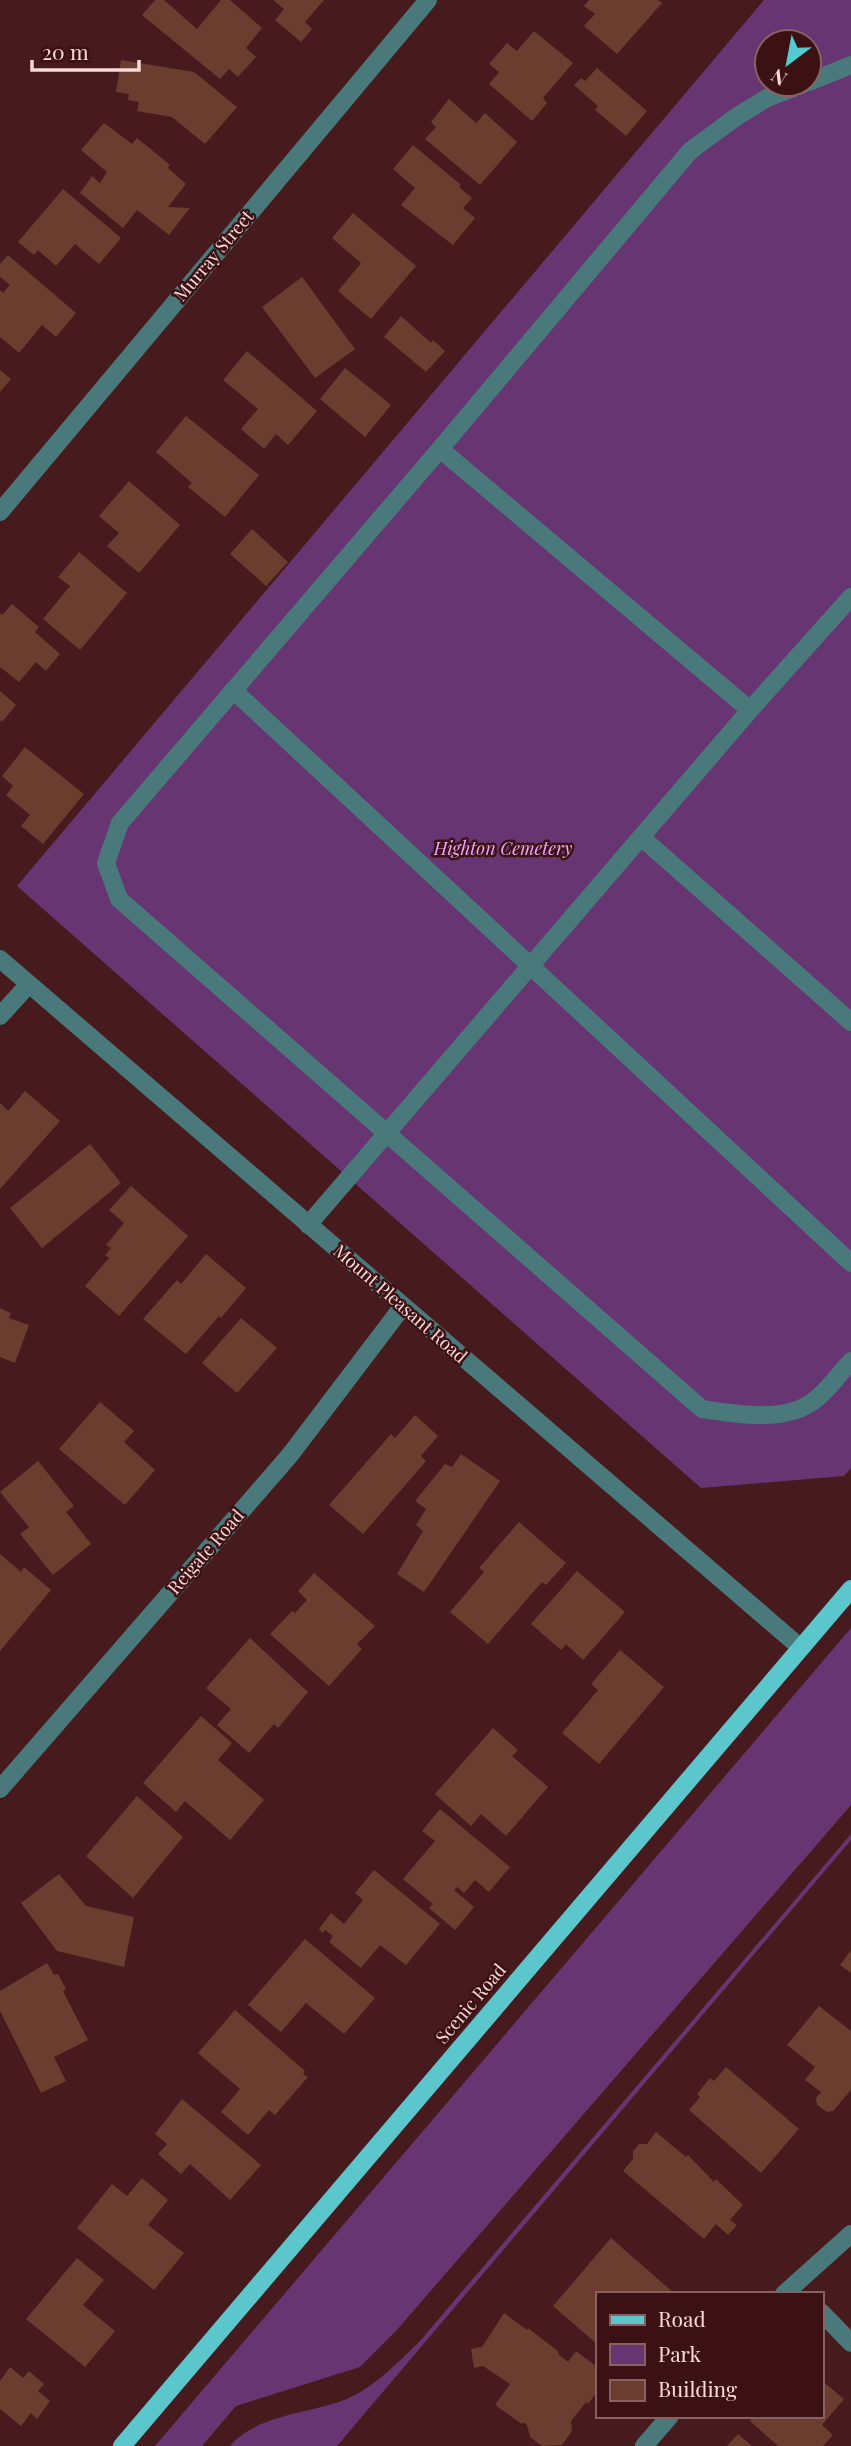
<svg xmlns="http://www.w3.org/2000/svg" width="851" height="2446" font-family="'Playfair Display',serif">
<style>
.green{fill:#663572;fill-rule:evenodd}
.building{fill:#6a3d2e}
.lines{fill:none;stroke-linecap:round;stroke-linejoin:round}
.minor{stroke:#49797b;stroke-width:18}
.major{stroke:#5bc6cb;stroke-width:18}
.labels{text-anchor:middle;stroke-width:5;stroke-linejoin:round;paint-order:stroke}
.street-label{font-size:18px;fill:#f9dad9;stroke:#3c1114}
.park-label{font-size:18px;font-style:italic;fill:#eda4ff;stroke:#3c1114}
</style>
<rect width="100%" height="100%" fill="#471b1d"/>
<path class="green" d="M764 0H851V1468L844 1476 701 1488 17 886ZM767 42H809V84H767Z
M851 1628V1805L396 2331 360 2367 236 2406 202 2446H155Z
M851 1834V1840L337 2446H230C258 2413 312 2414 349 2398 377 2385 398 2362 420 2341Z"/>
<path class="building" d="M155 0H164L197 29 221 0H230L262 28 246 48 256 57 238 77 229 69 220 79 142 15Z
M273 0H324L305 22 312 29 301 42 275 20 284 9Z
M589 0H658L662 3 617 54 584 26 595 14 584 6Z
M534 31 573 63 543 98 547 103 532 121 489 84 499 72 489 64 507 43 517 51Z
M121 60 194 72 237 107 205 144 172 117 137 111 139 102 128 100 129 94 116 92Z
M597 68 647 111 626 136 595 110 598 106 574 85 581 78 585 81Z
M449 99 476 123 485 113 517 142 480 185 425 139 436 127 431 122Z
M104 123 132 144 137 138 170 165 168 168 186 184 168 207 190 208 169 235 137 210 123 228 80 193 92 176 100 183 107 172 81 150Z
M413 145 461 185 459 187 472 198 463 208 475 218 453 245 401 205 415 188 393 169Z
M63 189 121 238 99 264 75 244 56 266 38 250 34 255 18 242Z
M353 213 416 266 371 319 338 291 361 263 332 238Z
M8 255 76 313 56 337 42 325 19 353 0 337V290L3 293 10 285 0 277V264Z
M302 277 355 349 315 378 262 307Z
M401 316 431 343 433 340 445 351 426 372 384 337Z
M247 351 317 411 288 445 276 434 264 449 241 429 258 409 223 380Z
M345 368 391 405 365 437 320 399Z
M0 370 11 379 0 392Z
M186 416 259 475 225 517 188 487 192 483 156 452Z
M129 481 180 525 139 573 107 546 119 533 99 516Z
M252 529 288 562 266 586 230 554Z
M79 552 127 593 80 650 43 619 70 586 58 577Z
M12 604 39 627 35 632 60 654 46 671 36 662 19 682 0 667V613L2 615Z
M0 691 16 705 2 722 0 720Z
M25 747 84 794 43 844 21 826 30 815 6 795 13 786 2 776Z
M25 1091 60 1121 0 1189V1103L8 1111Z
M90 1144 121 1183 42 1248 10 1208Z
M131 1186 188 1236 119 1316 85 1286 109 1258 105 1255 111 1248 106 1245 124 1223 109 1210Z
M206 1254 246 1288 221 1318 219 1316 186 1354 143 1319 177 1280 181 1284Z
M0 1308 11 1313 9 1318 29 1325 15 1363 0 1357Z
M241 1318 277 1348 237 1393 202 1363Z
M100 1402 134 1431 124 1442 155 1470 125 1505 59 1449Z
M415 1415 438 1436 421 1456 426 1461 363 1534 329 1505 391 1434 395 1438Z
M461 1454 500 1481 424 1592 397 1574 423 1531 416 1525 426 1509 415 1501 445 1464 452 1467Z
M38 1461 74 1506 66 1512 91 1544 53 1575 20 1534 29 1527 0 1492Z
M519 1522 566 1563 546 1585 542 1582 488 1644 450 1612 484 1572 479 1568Z
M0 1554 21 1572 24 1567 51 1590 0 1651Z
M577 1571 625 1612 583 1660 566 1644 561 1650 531 1624Z
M314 1573 375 1626 357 1644 362 1649 329 1686 270 1634 292 1611 295 1613 307 1600 298 1591Z
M250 1638 308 1692 278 1728 274 1724 249 1753 217 1725 231 1709 206 1688Z
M620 1650 664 1687 599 1764 562 1733 598 1690 591 1684Z
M201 1716 232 1743 218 1760 264 1800 230 1840 185 1801 176 1812 143 1783Z
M493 1728 518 1750 512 1756 548 1787 506 1836 481 1814 471 1826 435 1794Z
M137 1796 183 1837 133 1898 86 1856Z
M440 1809 510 1867 489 1892 475 1880 464 1893 457 1887 454 1890 474 1907 455 1930 429 1908 433 1904 403 1879 435 1841 422 1831Z
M374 1870 440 1924 406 1965 380 1945 361 1968 329 1942 333 1936 325 1930 322 1933 319 1929 331 1913 344 1924 363 1900 355 1893Z
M59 1874 86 1906 134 1917 124 1967 57 1951 21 1903Z
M305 1939 375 1998 344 2034 306 2003 281 2032 248 2005Z
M851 1950V1973L840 1965Z
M47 1963 54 1975 58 1974 66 1989 63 1991 88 2040 54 2057 66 2081 41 2093 0 2011V1991Z
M819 2006 851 2031V2090L833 2111 827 2112 817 2105 816 2098 821 2092 805 2080 815 2067 787 2045Z
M235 2010 305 2071 303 2074 308 2077 275 2115 269 2110 248 2135 221 2112 240 2089 198 2053Z
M726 2067 799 2129 761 2173 689 2110 700 2097 697 2094 710 2078 714 2081Z
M182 2099 261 2165 230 2200 190 2164 181 2174 158 2154 167 2144 155 2134Z
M656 2132 686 2157 688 2155 714 2182 716 2179 743 2205 730 2220 737 2225 728 2235 716 2224 704 2239 623 2171 633 2159V2151L639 2144H647Z
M142 2178 168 2200 148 2225 184 2253 154 2290 77 2228 112 2184 127 2196Z
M611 2238 675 2294H597V2344L553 2306Z
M77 2258 104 2280 83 2305 115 2331 85 2367 26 2319Z
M504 2313 527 2330 528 2328 559 2352 558 2354 568 2362 576 2351 597 2367V2392L588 2404 586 2402 571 2421 572 2431 562 2445 542 2446 530 2437 527 2425 523 2422 522 2424 495 2405 510 2384 483 2366 474 2368 471 2349 482 2347Z
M10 2367 23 2378 29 2371 44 2384 38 2391 50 2401 37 2419 31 2413 21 2426 0 2409V2381Z
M821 2380 844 2399 822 2425 833 2435 823 2446H778L750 2421 754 2416H821Z
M738 2434 752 2446H727Z"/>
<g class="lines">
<path class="minor" d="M809 82 851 65
M803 84 767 98 736 117 690 151 440 449 120 823 106 863 119 899 702 1409C734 1414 781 1422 809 1404 825 1395 838 1375 851 1361
M440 449 750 710
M0 512 428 0
M233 690 851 1263
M641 837 851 1022
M0 959 801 1648
M0 1016 29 984
M308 1225 750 710 851 597
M0 1789 290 1455 403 1306
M784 2294 851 2234
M821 2312 851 2343
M644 2446 670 2416"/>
<path class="major" d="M122 2446 851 1589"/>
</g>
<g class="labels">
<g class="street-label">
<text transform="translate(214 256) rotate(-50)" y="6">Murray Street</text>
<text transform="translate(400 1304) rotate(41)" y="6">Mount Pleasant Road</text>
<text transform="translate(206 1552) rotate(-49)" y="6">Reigate Road</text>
<text transform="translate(471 2004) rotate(-50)" y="6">Scenic Road</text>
</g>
<g class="park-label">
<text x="503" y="855">Highton Cemetery</text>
</g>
</g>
<rect x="596" y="2292" width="228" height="126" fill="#3c1114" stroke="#886163" stroke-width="2"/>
<rect x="610" y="2315" width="35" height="10" fill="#5bc6cb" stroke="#886163" stroke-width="2"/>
<text x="658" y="2327" font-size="21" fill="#f9dad9">Road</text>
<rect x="610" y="2344" width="35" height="21" fill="#663572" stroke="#886163" stroke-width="2"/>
<text x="658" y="2362" font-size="21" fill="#f9dad9">Park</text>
<rect x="610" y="2380" width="35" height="21" fill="#6a3d2e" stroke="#886163" stroke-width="2"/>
<text x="658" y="2397" font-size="21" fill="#f9dad9">Building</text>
<g transform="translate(788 63) rotate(212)"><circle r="33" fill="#3c1114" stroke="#886163" stroke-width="2"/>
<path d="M0-5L12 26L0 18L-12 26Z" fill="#51ccd2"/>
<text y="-10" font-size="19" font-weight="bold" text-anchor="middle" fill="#f9dad9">N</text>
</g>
<path d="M32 60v10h107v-10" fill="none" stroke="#f9dad9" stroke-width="3.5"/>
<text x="42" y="60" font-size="21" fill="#f9dad9" stroke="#3c1114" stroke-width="5" paint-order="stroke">20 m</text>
</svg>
